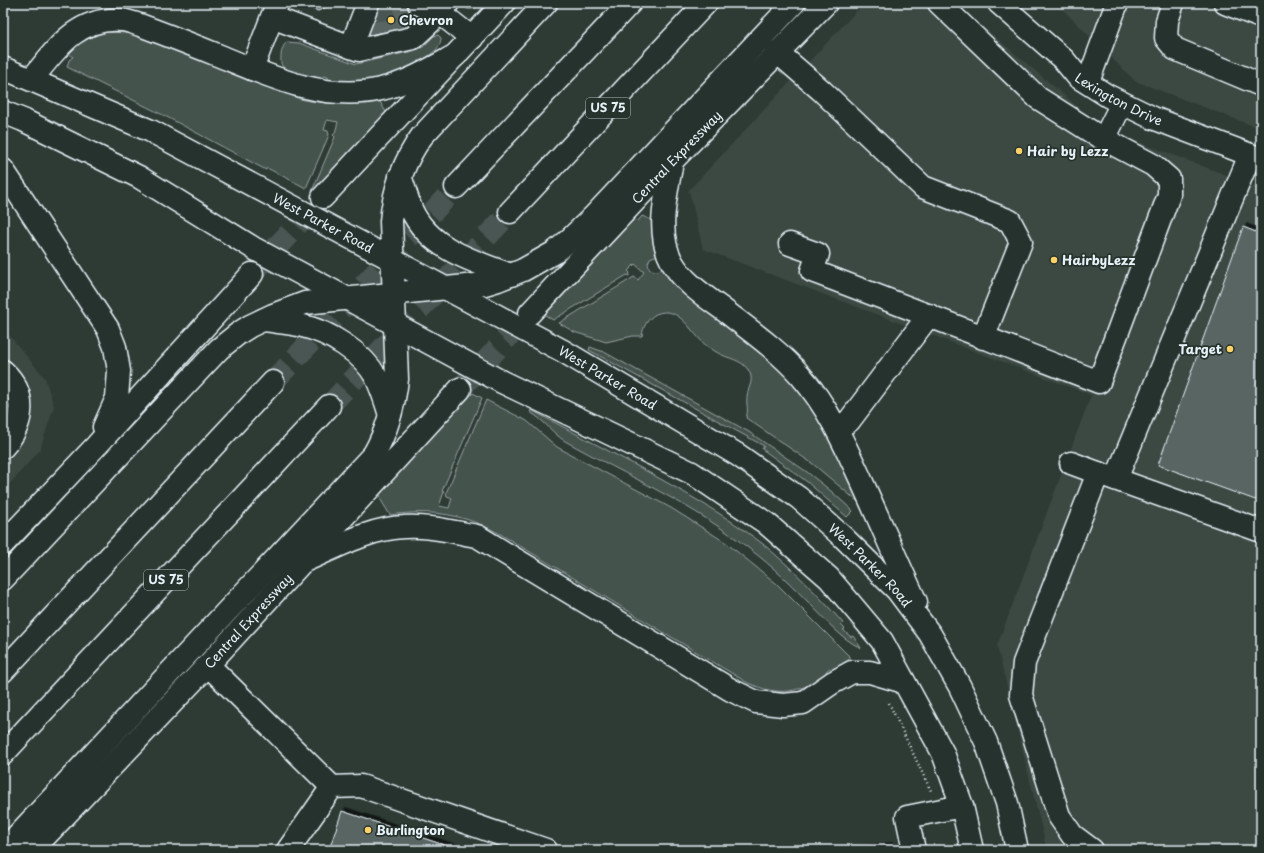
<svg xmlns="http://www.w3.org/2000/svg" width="1264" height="853" font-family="'Playpen Sans',sans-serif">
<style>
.built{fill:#3b4843}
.green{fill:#45524e;stroke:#96a2a3}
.building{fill:#596563;stroke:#e8f1f8;filter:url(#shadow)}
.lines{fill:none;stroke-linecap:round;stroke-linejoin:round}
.minor-tunnel{stroke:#4a5652;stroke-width:22;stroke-dasharray:22 11;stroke-linecap:butt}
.major-tunnel{stroke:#4a5652;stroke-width:22;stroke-dasharray:22 11;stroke-linecap:butt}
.highway-tunnel{stroke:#4a5652;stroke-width:22;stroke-dasharray:22 11;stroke-linecap:butt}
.minor-casing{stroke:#e8f1f8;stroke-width:25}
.major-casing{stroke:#e8f1f8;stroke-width:25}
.highway-casing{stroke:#e8f1f8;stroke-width:25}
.path{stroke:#e8f1f8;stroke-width:2.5;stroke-dasharray:1 3;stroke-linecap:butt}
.minor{stroke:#26332d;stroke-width:22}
.major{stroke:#26332d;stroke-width:22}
.highway{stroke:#26332d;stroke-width:22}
.poi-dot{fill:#ffd166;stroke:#26332d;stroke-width:1.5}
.labels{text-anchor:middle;stroke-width:3.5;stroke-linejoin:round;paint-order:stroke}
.shield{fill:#26332d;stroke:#aeb8bb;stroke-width:1}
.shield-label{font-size:12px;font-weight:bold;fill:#e8f1f8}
.poi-label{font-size:13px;font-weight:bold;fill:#e8f1f8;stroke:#26332d;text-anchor:start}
.street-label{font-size:13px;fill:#e8f1f8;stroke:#26332d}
</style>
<defs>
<filter id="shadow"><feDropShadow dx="3.5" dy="-3.5" stdDeviation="0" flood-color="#0009"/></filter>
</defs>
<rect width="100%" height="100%" fill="#2e3b35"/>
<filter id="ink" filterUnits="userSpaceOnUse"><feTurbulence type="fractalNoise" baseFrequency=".025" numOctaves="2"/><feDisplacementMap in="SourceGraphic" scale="8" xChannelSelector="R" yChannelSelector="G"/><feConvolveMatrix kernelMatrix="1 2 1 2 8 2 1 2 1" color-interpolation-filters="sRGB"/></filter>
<g filter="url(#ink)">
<path class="built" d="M864 3H955L1104 129 1261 188V850H1047L997 646 1091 395 703 249 689 190Z
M1056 3H1261V129L1135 81Z
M3 328 45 378 54 406 40 450 3 491Z"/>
<path class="green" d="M464 3H480C476 8 472 11 465 8Z
M107 32 130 33 300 99C327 105 352 105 379 100L388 116 318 194 312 191 335 137 333 135 335 133 338 122 327 120 324 130 328 131 329 135 306 188 267 168 266 170 167 117 67 67 69 60 73 57 68 53C79 42 92 36 107 32Z
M438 35 441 38C441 47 434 52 427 57 418 64 403 73 392 76 374 81 346 81 328 80V77L323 76 322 79C312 78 290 74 283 67 280 64 281 59 281 55 282 50 283 45 287 42L299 43 356 64 413 51 423 47 434 36Z
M642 216 654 221 661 256H655L650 258 648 263 649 268C656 274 661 271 664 264L774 360 815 408 863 506 813 464 746 418C749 409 746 406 747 397 747 389 754 382 750 373 744 361 734 360 722 355 717 353 712 349 707 346 691 334 680 304 656 314 647 319 643 327 642 336H633L606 342 574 332 559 323 634 277 638 280 644 272 635 264 628 271 630 273 629 276 627 275 553 320 545 315 635 218 638 221Z
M590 347 604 352 749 432 807 472 831 491 853 511 847 517 806 481 762 449 764 446 589 350Z
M473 393 482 398 442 491 444 492 439 506 449 508 452 498 447 496 446 493 486 400 527 421 557 447 671 508 725 542 777 584 851 658 832 671 830 668 826 671 828 674C799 693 780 697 748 683L502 535C465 514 432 509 390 515L379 497 381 496 378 494Z
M531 410C567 429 603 448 639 467 682 491 724 514 763 544 792 568 818 595 843 623L841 625 845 629 843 630 851 637 853 636 861 648C840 638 827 621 811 605 792 585 772 566 751 550 694 505 628 476 565 441 552 433 544 420 530 412Z"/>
<path class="building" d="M299 3H332L331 5 318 11Z
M376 3H419L409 28 363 36Z
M1243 227 1261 234V502L1158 465Z
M342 811 459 850H329Z
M889 846V850H846Z"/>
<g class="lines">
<path class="minor-tunnel" d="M372 11 419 4"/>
<path class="major-tunnel" d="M252 274 319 201
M460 389 530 313"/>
<path class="highway-tunnel" d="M273 382 456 187
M329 406 510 212"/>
<defs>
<g id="minor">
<path id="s1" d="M999 3 1064 60 1078 77 1108 96 1153 118 1261 159"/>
<path d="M1173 3 1167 21 1166 38 1175 49 1261 85"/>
<path d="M1225 3 1261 17"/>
<path d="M419 4 440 13 472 38"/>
<path d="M272 17 359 50 413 38 440 13 448 3"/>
<path d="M351 47 368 3"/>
<path d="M777 52 821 90 923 187 1010 221 1021 242 983 338"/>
<path d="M252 69 277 4"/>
<path d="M1088 82 1117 3"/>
<path d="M1104 139 1122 103"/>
<path d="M790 244 818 254 812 271C908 307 1003 345 1099 382L1169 195V179L1153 165 1098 136 1038 98 939 3"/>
<path d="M3 371C27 393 25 423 3 447"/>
<path d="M837 428 849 421 929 315"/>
<path d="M1071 463 1098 473"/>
<path d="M1116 479 1250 155"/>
<path d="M208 665 332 787"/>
<path d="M288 850 332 787 361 786 546 850"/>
<path d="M914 850 907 817 962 806"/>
<path d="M1092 850 1072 835 1059 816 1021 695 1024 663 1098 473 1261 531"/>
</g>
<g id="major">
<path id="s2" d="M3 68 151 131 490 312 563 351 738 455 799 498 844 538 897 590 930 634 960 687 986 742 1007 803 1017 850"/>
<path d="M32 79C56 49 78 16 122 20 128 21 134 23 140 25 167 35 193 45 220 56 271 77 325 102 381 89 408 83 432 68 456 55"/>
<path d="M3 112 23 120 139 177 255 249 502 382 692 473 766 523 829 578 882 641 943 753 962 806 972 850"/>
<path d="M672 161C667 193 655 231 672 262 684 283 706 297 725 311 751 331 779 351 801 376 828 407 844 443 861 480 880 521 897 562 916 602"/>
<path d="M3 170 108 329 115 347 119 371 117 398 104 427"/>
<path d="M400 176C404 187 407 198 411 209 429 249 473 261 511 275"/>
<path d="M323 197 504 3"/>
<path id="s3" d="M530 313 672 161 826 3"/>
<path d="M263 320C276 322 290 323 303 326 329 332 363 353 376 377 382 389 386 402 390 415"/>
<path d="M3 544 97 445 252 274"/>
<path d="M304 561C335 548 370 528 404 527 427 525 454 532 477 536L731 690 756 702 783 705 803 703 832 683 852 672H870L904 682"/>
<path d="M3 579 219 349 239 333 250 326 273 315 305 303 485 284 498 280 523 270 555 252 568 241 593 217 794 3"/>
<path d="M4 850 374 454C387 431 394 405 397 379L391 221C394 189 403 162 422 136L546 3"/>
<path id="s4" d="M32 850 208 665 460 389"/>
</g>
<path id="highway" d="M456 187 630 3
M510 212 706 3
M3 671 273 382
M3 754 329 406"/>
</defs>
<use href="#minor" class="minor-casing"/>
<use href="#major" class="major-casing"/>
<use href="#highway" class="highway-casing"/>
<path class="path" d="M889 703 931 791"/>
<use href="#minor" class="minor"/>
<use href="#major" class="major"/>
<use href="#highway" class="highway"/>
</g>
</g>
<g class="poi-dot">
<circle cx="391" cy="20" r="4"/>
<circle cx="1019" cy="151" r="4"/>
<circle cx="1054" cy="260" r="4"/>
<circle cx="1230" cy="349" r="4"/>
<circle cx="368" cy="830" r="4"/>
</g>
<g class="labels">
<g class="shield">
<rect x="586" y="98" width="44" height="20" rx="3"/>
<rect x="144" y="570" width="44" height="20" rx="3"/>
</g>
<g class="shield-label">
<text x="608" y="112">US 75</text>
<text x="166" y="584">US 75</text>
</g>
<g class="poi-label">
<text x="399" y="25">Chevron</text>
<text x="1027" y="156">Hair by Lezz</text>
<text x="1062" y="265">HairbyLezz</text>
<text x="1222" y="354" text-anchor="end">Target</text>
<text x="376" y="835">Burlington</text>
</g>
<g class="street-label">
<text dy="5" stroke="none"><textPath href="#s1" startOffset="155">Lexington Drive</textPath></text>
<text dy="5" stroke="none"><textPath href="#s3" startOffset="214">Central Expressway</textPath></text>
<text dy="5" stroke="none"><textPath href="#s2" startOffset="356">West Parker Road</textPath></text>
<text dy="5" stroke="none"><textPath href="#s2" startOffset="680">West Parker Road</textPath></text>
<text dy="5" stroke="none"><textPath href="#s2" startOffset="1004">West Parker Road</textPath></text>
<text dy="5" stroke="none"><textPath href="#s4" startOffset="315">Central Expressway</textPath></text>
</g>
</g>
<rect width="1264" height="853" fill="none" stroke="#26332d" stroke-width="16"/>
<rect x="8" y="8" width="1248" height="837" fill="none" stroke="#e8f1f8" stroke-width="1.5" filter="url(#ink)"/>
</svg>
